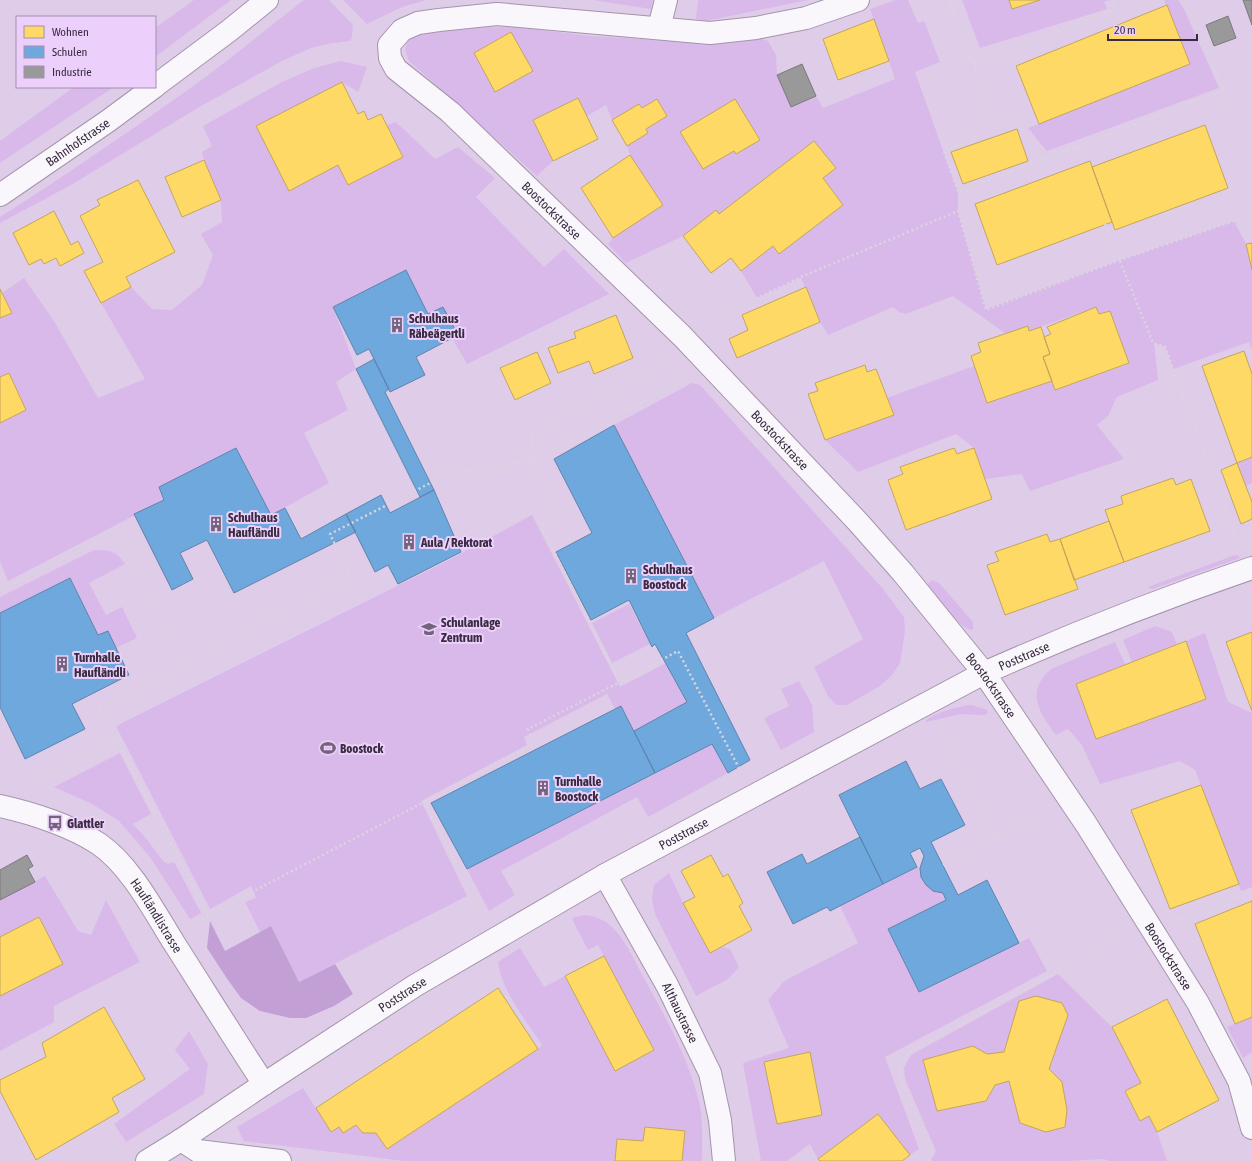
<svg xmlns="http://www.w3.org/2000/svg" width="1252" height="1161" font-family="'Asap Condensed',sans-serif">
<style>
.green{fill:#d9b9ea}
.forest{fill:#c29fd4}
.homes{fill:#ffd966;stroke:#c4a55b}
.schools{fill:#6fa8dc;stroke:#5f83ae}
.industry{fill:#999;stroke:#7c787f}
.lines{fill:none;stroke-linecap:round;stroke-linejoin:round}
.minor-casing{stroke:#a495ab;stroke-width:24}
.path{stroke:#dbd5de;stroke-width:2.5;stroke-dasharray:2 3;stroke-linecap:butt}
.minor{stroke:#faf7fc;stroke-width:22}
.labels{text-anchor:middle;stroke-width:4;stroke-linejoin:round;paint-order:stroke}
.street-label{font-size:13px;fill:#392c41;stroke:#ecd0fb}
.poi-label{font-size:13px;font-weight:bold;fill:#392c41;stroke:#ecd0fb;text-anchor:start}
</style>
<rect width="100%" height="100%" fill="#dfcce9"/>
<path class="green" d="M194 0H231L155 57V28Z
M304 0H329L353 25 352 37 350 41 327 44 311 48 282 61 201 106 71 185 0 223V217C72 171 142 123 211 73 242 49 273 24 304 0Z
M343 0H426L402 7 367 24Z
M593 0H653L651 9Z
M698 0H808L706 21 696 19Z
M896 0H908L918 23 924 21 940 62 915 72 958 192V211L986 309 1120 260 1234 221 1246 244 1252 270V350L1249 342 1173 369 1165 347 1154 343 1158 380 1117 397 1108 416 1097 425 1124 459 1030 491 1022 474 985 479 974 448 956 434 858 472 825 440 894 415 887 398 974 366 988 403 1052 381 1055 390 1129 364 1110 311 1099 314 1096 307 1029 331 1027 326 1006 334 953 296 906 314 899 312 893 307 828 335 820 322 801 278 757 298 741 271 773 246 779 254 843 205 823 178 836 168 814 141 719 214 716 211 683 236 626 263 608 244 613 238 630 155 627 146 648 133 646 129 667 116 657 99 642 108 639 104 612 120 606 105 587 116 578 98 533 120 553 161 537 176 409 61 405 50 408 40 420 33 444 28 516 27 590 36 660 40 709 42 757 38 768 41 776 55 777 75 791 107 816 96 823 108 895 79 889 61 870 9Z
M962 0H1009L1012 9 1040 0H1109L1104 2 1107 9 980 48Z
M1164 0H1178L1184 9 1219 88 1047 151 1028 128 1190 64Z
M341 61 367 67 358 92 342 82 289 190 338 165 349 185 403 157 387 125 396 122 435 159 458 147 495 178 476 197 544 267 564 249 609 294 467 364 452 338 444 307 428 314 406 270 333 307 356 369 336 382 348 410 304 433 329 483 271 515 236 448 159 487 164 500 8 581 0 561V423L26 410 9 373 0 377V318L11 313 2 293 24 278 54 321 98 398 145 379 101 303 131 287 152 309 172 310 202 285 213 255 201 234 222 222 221 200 204 160 202 152 212 146 203 126 280 83 314 68Z
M74 87H114L0 163V141Z
M692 383 700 385 883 589 904 617 905 631 900 663 892 675 880 686 847 705H837L829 698 814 667 863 639 824 561 714 618 614 425Z
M1252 457V483L1245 486 1237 463Z
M532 515 620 687 666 663 687 702 634 731 621 706 615 709 607 694 524 737 527 745 421 801 467 896 299 982 271 926 260 932 245 902 256 898 251 886 210 909 116 726 447 561Z
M94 550C109 550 117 551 125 564L89 583 106 615 122 607 137 638 116 648 98 635 0 613V597Z
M1235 555H1238L1240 558 1152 589 1149 588 1148 587Z
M932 580 939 583 973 622V629L971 630C958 626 937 598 928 587V584Z
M629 604 650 644 612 663 592 623Z
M1155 626 1172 632 1177 644 1132 662 1123 640Z
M1205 633 1228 702 1252 713V887L1241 891 1195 770 1180 761 1100 784 1082 745 1068 729 1056 735C1039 712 1025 692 1051 669L1115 642 1125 664 1076 684 1096 739 1206 699 1186 641Z
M799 681 812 705 814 732 781 750 764 718 789 706 781 689Z
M971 705 985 709 988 711V713L984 715 961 714 926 722V720C941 711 955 707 971 705Z
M712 744 728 773 648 817 637 797 501 871 515 895 489 911 467 869Z
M120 753 151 814 133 824 144 836 164 862 168 864 174 862 201 913 190 919 150 857 118 820 92 804 54 787Z
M917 867 920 868C922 884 928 890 943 893L946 900 888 929 919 992 1029 938 1047 971 885 1057 919 1149 910 1155 878 1114 818 1159 810 1144 787 1161H761L743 1063 789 1048 768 1000 784 981 858 943 840 906Z
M669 873 683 903 710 953 721 947 730 949 739 967 728 979 696 996 655 914 652 899 654 885Z
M45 876 78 931 91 935 106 900 140 962 54 1006V1022L0 1051V900Z
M586 915C596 917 603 919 611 926 626 940 635 962 645 980 667 1020 690 1061 700 1106 703 1123 702 1143 702 1161H682L685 1131 645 1127 643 1141 617 1139 615 1161H404L244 1141 237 1127 303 1088 331 1132 339 1127 344 1133 356 1125 363 1133H376L387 1149 538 1049 542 1045C526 1020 502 992 498 962L520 948 544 987 565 976 615 1071 653 1050 604 956 598 945 588 950 572 919 575 917Z
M1058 974 1112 1027 1141 1083 1125 1091 1140 1121 1149 1116 1157 1132 1167 1161H1109L1104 1159 1070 1161H930L936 1151 905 1079 904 1068 911 1055Z
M1252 1017V1052L1243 1058 1227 1027Z
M189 1031 208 1064 204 1094 126 1142 114 1124 190 1069 175 1050Z"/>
<path class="forest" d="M210 921 225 951 271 926 299 982 335 964 353 994 334 1006 306 1018H290L260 1011 241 998 228 980 207 948Z"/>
<path class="homes" d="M1009 0H1040L1012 9Z
M1167 5 1190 64 1039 124 1016 66Z
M874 19 889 61 838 80 823 39Z
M511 32 533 71 495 92 474 53Z
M342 82 358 114 364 111 368 120 381 114 403 157 348 185 338 165 289 191 256 126Z
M578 98 598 139 553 161 533 120Z
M657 99 667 116 646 129 648 133 627 146 612 120 639 104 642 108Z
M735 99 760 140 736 154 734 151 703 169 680 132Z
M1205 125 1228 188 1115 230 1092 167Z
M1017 129 1028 161 963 184 951 152Z
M814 141 836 168 823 178 843 205 779 254 773 246 741 271 731 258 711 273 683 236 716 210 719 214Z
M630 155 663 205 613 238 581 188Z
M204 160 221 200 182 217 165 177Z
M1090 161 1112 222 997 265 975 204Z
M138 180 175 252 126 277 131 287 101 303 84 271 103 262 80 216 100 205 97 200Z
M54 211 71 245 78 241 84 253 60 266 56 258 44 264 41 259 29 265 13 233Z
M1252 243V270L1246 244Z
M806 287 820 322 737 358 729 339 748 330 742 315Z
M0 289 12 313 0 318Z
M1096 307 1099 314 1110 311 1129 363 1055 390 1043 357 1050 354 1044 337 1051 334 1047 327Z
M616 315 633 358 594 374 589 361 558 373 548 348 576 338 574 332Z
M1028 326 1029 331 1041 327 1050 354 1043 357 1052 381 987 403 971 356 981 352 978 343Z
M1244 351 1252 374V457L1237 463 1202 366Z
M537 352 551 383 515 400 500 368Z
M865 365 867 372 876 369 894 415 825 440 808 394 818 391 815 383Z
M9 373 26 410 0 423V377Z
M954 448 957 454 974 448 992 499 906 530 888 480 903 474 900 467Z
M1237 463 1252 502V519L1241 524 1221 470Z
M1173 478 1176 485 1191 479 1210 531 1124 562 1105 510 1123 504 1121 496Z
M1109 521 1124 562 1074 580 1060 539Z
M1047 534 1050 542 1060 539 1078 589 1005 615 987 565 999 561 995 552Z
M1252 632V711L1226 642Z
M1186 641 1206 699 1096 739 1076 684Z
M1201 785 1239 884 1170 909 1131 810Z
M711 855 723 877 728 874 743 903 739 906 752 930 710 953 683 903 695 897 681 871Z
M1252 901V1017L1235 1024 1195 924Z
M39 917 63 964 0 996V937Z
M604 956 654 1050 615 1071 565 976Z
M498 988 538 1049 387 1149 376 1133H363L356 1125 343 1133 339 1127 331 1132 316 1108Z
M1036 996 1062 1003 1068 1015 1049 1069 1062 1082 1067 1110 1065 1127 1046 1132 1020 1123 1009 1081 995 1085 986 1101 937 1111 923 1060 973 1046 987 1054 1004 1052 1019 1001Z
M1167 999 1219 1100 1157 1132 1149 1116 1140 1121 1125 1091 1141 1083 1112 1027Z
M104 1007 145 1079 112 1098 119 1112 36 1160 0 1091V1080L46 1057 42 1043Z
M810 1052 822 1115 777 1124 764 1062Z
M878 1114 910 1155 902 1161H820L818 1159Z
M645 1127 685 1131 682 1161H615L617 1139 643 1141Z"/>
<path class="schools" d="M406 270 428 314 443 307 458 335 416 357 425 375 390 392 369 349 357 355 333 307Z
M374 359 389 389 385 392 434 490 420 497 356 369Z
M614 425 714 618 686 633 750 760 728 773 712 744 655 773 634 731 687 702 655 644 652 647 629 600 591 620 556 552 592 533 554 459Z
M236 448 271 515 285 508 301 539 346 514 356 532 234 593 207 540 180 553 193 579 172 590 134 514 164 500 159 487Z
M434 490 461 552 398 584 388 565 375 572 346 514 381 495 390 513Z
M70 578 98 635 108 631 129 675 72 704 85 729 25 759 0 707V613Z
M621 706 655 773 467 869 431 803Z
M906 761 920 789 941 779 965 825 931 842 958 895 987 880 1019 943 919 992 888 929 946 900 943 893 933 891 926 885 921 877 920 868 924 856 920 848 910 853 917 867 883 884 839 795Z
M860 837 883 884 830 911 827 907 793 924 767 872 802 854 807 864Z"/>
<path class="industry" d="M1243 0H1252V25Z
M1228 16 1236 38 1214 46 1206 25Z
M802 64 816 96 791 107 777 75Z
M27 855 33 866 28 869 35 882 0 900V870Z"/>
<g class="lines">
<defs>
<g id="minor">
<path id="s1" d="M858 0 806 18 756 28 710 33 497 14 439 20 418 23 402 30 389 45 390 58 396 69 450 112 682 336 858 522 903 573 958 641 984 673 1086 824 1198 1003 1239 1081 1252 1128"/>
<path d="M659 28 666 0"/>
<path d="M155 86 230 30 267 0"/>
<path id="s2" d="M0 195 108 121 154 87"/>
<path id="s3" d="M0 806C32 813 72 826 99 844 130 865 154 911 174 943 204 990 233 1037 264 1084"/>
<path id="s4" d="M605 875 667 985 710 1073 720 1120 724 1161"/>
<path d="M181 1140 198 1151 280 1161"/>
<path id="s5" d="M147 1161 181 1140 264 1084 416 985 605 875 984 673C1072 634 1161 599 1252 568"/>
</g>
</defs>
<use href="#minor" class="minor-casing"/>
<path class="path" d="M949 0 974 64 991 112 1021 128 1043 160
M1185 0 1234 115
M348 12 366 30
M974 64 1116 9 1113 2 1118 0
M991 112 973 140 944 151 958 192 1224 90
M1076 147 1082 164
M1105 224 1153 343 1165 347 1239 545
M0 231 44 207
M706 322 801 277 958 211 986 310 1120 260 1234 221 1252 217
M670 361 532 431 533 460 561 516 541 526 620 682 678 651 741 772
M0 590 118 532 185 664
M1252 600V601
M940 726 997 838
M117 741 208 915 535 744 528 729 620 682
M26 785 117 741 99 709 351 578 330 534 448 474 533 460 685 379
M425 802 482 916
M943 865 1046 812
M1177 920 1252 892
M193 924 208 915
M930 1161 932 1158V1149L901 1080 900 1069 905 1055 1037 983 1124 934"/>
<use href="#minor" class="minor"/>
</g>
<defs>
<symbol id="building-bare" viewBox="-9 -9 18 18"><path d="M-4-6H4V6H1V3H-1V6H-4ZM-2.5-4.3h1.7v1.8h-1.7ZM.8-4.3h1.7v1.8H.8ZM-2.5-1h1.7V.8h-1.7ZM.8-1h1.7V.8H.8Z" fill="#73647c" stroke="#ecd0fb" stroke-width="2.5" paint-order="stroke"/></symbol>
<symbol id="school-bare" viewBox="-9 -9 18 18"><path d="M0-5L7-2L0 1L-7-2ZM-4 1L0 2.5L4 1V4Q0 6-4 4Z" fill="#73647c" stroke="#ecd0fb" stroke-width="2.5" paint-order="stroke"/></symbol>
<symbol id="stadium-bare" viewBox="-9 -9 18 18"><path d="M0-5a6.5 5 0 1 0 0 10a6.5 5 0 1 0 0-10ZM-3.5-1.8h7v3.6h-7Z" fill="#73647c" stroke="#ecd0fb" stroke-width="2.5" paint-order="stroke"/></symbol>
<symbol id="bus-bare" viewBox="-9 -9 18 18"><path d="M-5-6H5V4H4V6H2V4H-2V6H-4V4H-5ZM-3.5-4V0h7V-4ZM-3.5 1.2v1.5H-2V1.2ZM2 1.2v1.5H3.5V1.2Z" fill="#73647c" stroke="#ecd0fb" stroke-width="2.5" paint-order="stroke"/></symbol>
</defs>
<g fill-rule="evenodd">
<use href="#building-bare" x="386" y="314" width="22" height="22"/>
<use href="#building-bare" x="205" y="513" width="22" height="22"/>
<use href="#building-bare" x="398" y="531" width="22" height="22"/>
<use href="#building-bare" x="620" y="565" width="22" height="22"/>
<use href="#school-bare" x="418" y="618" width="22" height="22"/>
<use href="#building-bare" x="51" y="653" width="22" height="22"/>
<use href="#stadium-bare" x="317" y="737" width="22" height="22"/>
<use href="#building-bare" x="532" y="777" width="22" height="22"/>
<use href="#bus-bare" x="44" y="812" width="22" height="22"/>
</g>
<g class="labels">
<g class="street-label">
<text dy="5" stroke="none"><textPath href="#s2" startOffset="94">Bahnhofstrasse</textPath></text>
<text dy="5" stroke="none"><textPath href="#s1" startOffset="719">Boostockstrasse</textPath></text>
<text dy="5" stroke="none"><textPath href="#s1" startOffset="1043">Boostockstrasse</textPath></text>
<text dy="5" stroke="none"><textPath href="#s5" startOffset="1013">Poststrasse</textPath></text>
<text dy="5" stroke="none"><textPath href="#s1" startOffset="1367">Boostockstrasse</textPath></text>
<text dy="5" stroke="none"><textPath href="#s5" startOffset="629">Poststrasse</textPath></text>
<text dy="5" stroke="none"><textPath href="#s3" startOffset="199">Haufländlistrasse</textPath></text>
<text dy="5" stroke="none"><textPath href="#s1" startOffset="1691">Boostockstrasse</textPath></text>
<text dy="5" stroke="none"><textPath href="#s5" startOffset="305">Poststrasse</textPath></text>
<text dy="5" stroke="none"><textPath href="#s4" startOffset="157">Althaustrasse</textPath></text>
</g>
<g class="poi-label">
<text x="409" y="323">Schulhaus<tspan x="409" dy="15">Räbeägertli</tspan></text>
<text x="228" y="522">Schulhaus<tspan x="228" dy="15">Haufländli</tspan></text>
<text x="421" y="547">Aula / Rektorat</text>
<text x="643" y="574">Schulhaus<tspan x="643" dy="15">Boostock</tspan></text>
<text x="441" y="627">Schulanlage<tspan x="441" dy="15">Zentrum</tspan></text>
<text x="74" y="662">Turnhalle<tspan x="74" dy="15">Haufländli</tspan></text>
<text x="340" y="753">Boostock</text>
<text x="555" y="786">Turnhalle<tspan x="555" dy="15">Boostock</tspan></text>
<text x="67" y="828">Glattler</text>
</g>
</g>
<rect x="16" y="16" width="140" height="72" fill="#ecd0fb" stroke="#a48eb1"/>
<rect x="24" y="26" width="20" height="12" fill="#ffd966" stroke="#a48eb1"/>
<text x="52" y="36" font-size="12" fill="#392c41">Wohnen</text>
<rect x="24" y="46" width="20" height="12" fill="#6fa8dc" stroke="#a48eb1"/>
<text x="52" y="56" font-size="12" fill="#392c41">Schulen</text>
<rect x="24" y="66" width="20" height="12" fill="#999999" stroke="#a48eb1"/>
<text x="52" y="76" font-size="12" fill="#392c41">Industrie</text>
<path d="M1108 34v6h89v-6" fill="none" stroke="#392c41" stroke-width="2"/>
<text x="1114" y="34" font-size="12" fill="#392c41" stroke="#ecd0fb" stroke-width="3" paint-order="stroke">20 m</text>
</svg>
